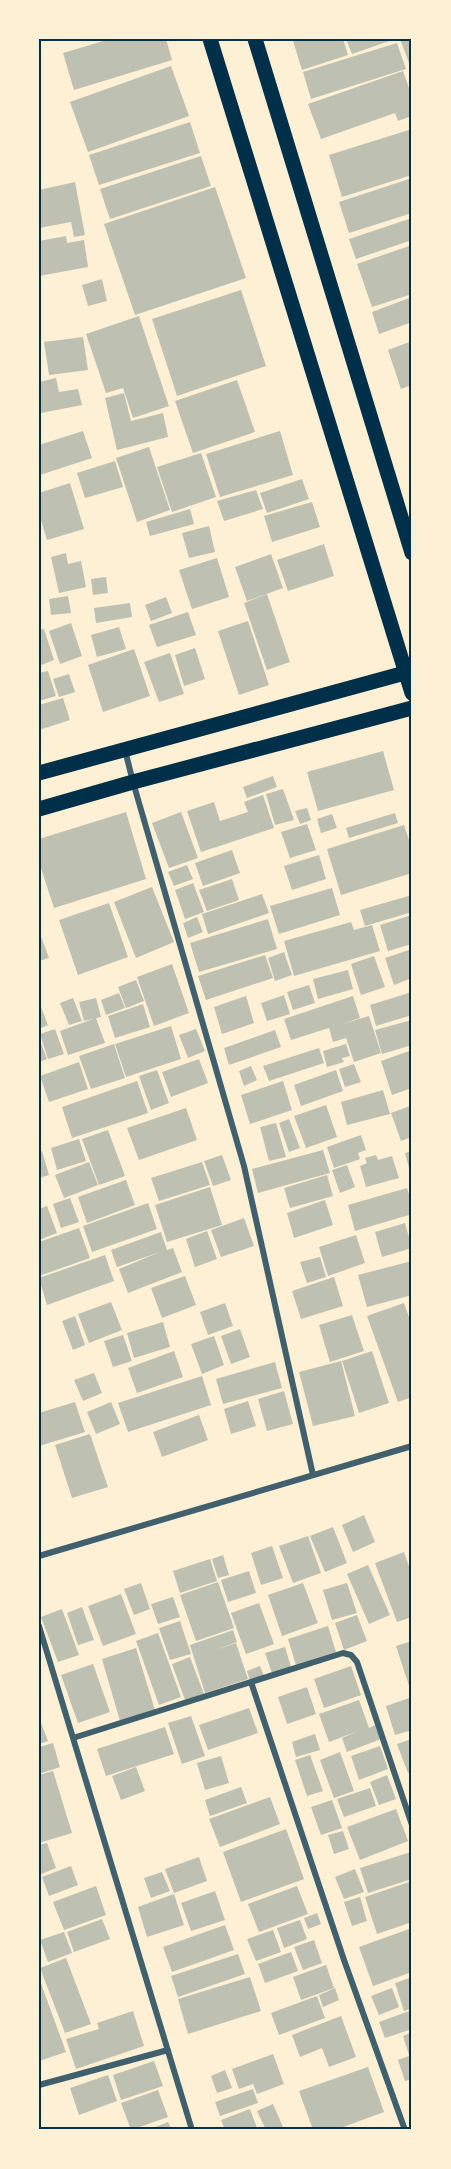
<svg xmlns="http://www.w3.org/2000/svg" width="451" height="2169" font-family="Cabin,sans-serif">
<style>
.building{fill:#bec0b2}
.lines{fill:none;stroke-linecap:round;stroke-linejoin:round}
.minor{stroke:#3f606c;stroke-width:6}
.primary{stroke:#003049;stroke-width:15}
.neatline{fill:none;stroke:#003049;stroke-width:2}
</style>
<rect width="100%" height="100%" fill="#fdf0d5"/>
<path class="building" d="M110 39H166L172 60 74 90 63 53Z
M299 39H343L348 55 302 70 293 41Z
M346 39H395L352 54Z
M400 39H412V71Z
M397 43 406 69 311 99 303 72Z
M171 66 189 116 88 152 70 102Z
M403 71 412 97V116L398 121 395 113 321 139 308 104Z
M190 122 200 153 99 185 89 155Z
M412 129V175L342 197 329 155Z
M201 156 211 186 110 219 100 189Z
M412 178V213L349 233 339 202Z
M75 182 85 235 74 237 71 222 39 228V190Z
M215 187 246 278 135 315 104 224Z
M412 218V240L356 259 349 239Z
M66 236 67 243 84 240 88 267 39 276V241Z
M412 245V294L372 307 357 264Z
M102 279 107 301 88 306 82 285Z
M241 290 266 366 177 396 152 319Z
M412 297V322L379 334 372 312Z
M139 316 169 406 133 418 123 388 106 393 86 334Z
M83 337 88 370 49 375 44 342Z
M412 341V385L401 389 388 350Z
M56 378 59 392 78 389 82 405 41 413 39 402V382Z
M237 380 255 432 193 453 175 401Z
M124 393 131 421 163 413 168 437 117 450 105 398Z
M83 431 92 458 40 475 39 445Z
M280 431 293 475 220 497 206 454Z
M149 447 170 510 137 522 116 458Z
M201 453 216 497 172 512 157 467Z
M115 461 123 487 85 498 77 473Z
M302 479 309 499 267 513 260 493Z
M70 483 84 529 47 540 40 517H39V493Z
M256 490 263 509 224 521 217 501Z
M312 502 320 527 272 542 264 516Z
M190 509 194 524 150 536 146 522Z
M209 526 215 552 189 558 182 533Z
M324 544 334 576 288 591 277 560Z
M66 553 68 564 81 561 86 587 59 593 51 557Z
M271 554 283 588 247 601 235 567Z
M217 558 229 597 192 609 179 570Z
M106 577 108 593 93 595 91 579Z
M267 594 290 662 267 670 244 603Z
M68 596 71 613 51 615 49 599Z
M166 597 172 613 151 621 145 605Z
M130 603 132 617 96 623 94 608Z
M188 612 196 635 157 647 149 625Z
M248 621 269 685 239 695 218 631Z
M71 623 82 656 60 664 49 631Z
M119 627 126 649 97 657 91 635Z
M44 629 54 660 39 666V630Z
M195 648 205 679 184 686 175 655Z
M134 649 150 696 103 712 88 665Z
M170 653 184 694 159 702 144 662Z
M48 671 56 696 39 701V673Z
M69 674 75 692 59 697 53 679Z
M63 698 70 720 39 730V705Z
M383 751 394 790 318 811 307 772Z
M273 776 277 787 247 798 243 787Z
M283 789 294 820 275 825 266 794Z
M263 795 274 828 201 852 187 811 214 802 220 821 248 812 244 802Z
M307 808 311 820 300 824 295 811Z
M126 812 146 879 54 908 39 862V839Z
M181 812 198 858 169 868 152 823Z
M395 813 398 823 349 838 346 828Z
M332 814 337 828 321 833 317 819Z
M307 824 316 850 290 858 281 832Z
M404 825 412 849V873L341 895 327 849Z
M232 850 240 873 203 886 195 863Z
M319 855 326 879 292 890 284 866Z
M187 865 193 879 174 886 168 872Z
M232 879 239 900 207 911 199 890Z
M193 883 204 912 185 919 175 890Z
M152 887 174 942 136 958 114 902Z
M332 888 340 915 279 934 270 906Z
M262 894 269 913 208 934 202 914Z
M412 895V912L365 926 360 910Z
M109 903 128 957 78 975 59 920Z
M412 915V944L388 951 380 925Z
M197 917 203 932 188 938 183 923Z
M268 919 277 949 199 972 190 943Z
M351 922 354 930 372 925 380 951 294 976 284 941Z
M39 931 49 958 39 961Z
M412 949V978L394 985 385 958Z
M284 952 292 975 275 981 268 958Z
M265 955 273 978 206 1000 198 976Z
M374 956 385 987 361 995 351 964Z
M172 964 189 1013 154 1026 137 977Z
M348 970 353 989 318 999 313 979Z
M136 980 144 1001 126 1008 118 987Z
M309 985 315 1003 293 1010 287 992Z
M412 992V1015L376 1026 370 1005Z
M119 993 125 1008 106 1015 101 1000Z
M284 995 290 1014 267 1021 261 1003Z
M246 996 254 1023 222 1034 214 1007Z
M353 996 360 1018 339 1025 369 1016 381 1053 354 1062 346 1038 333 1042 329 1028 291 1040 284 1019Z
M73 998 82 1021 69 1025 60 1003Z
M96 998 101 1017 84 1021 79 1002Z
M39 1002 48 1025 39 1029Z
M143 1004 150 1027 115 1038 108 1016Z
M96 1018 105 1043 68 1055 60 1031Z
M412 1020V1045L382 1054 375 1030Z
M171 1026 181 1059 126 1077 115 1044Z
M55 1029 64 1054 48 1059 40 1034Z
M196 1029 205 1051 188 1058 179 1035Z
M275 1030 281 1047 229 1065 224 1048Z
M39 1038 47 1059 39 1062Z
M114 1044 125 1078 91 1089 79 1056Z
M346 1044 350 1056 342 1058 344 1062 327 1067 323 1051Z
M319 1048 324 1063 269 1081 263 1066Z
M412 1050V1088L392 1095 381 1061Z
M199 1059 208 1083 171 1097 162 1072Z
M79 1062 88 1089 49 1102 40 1076Z
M354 1064 361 1082 345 1087 339 1069Z
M251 1066 257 1080 244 1086 239 1071Z
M157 1070 169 1103 151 1110 139 1076Z
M336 1070 343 1091 301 1106 294 1085Z
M137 1081 148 1113 72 1138 62 1107Z
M283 1081 292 1110 250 1124 241 1095Z
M383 1090 390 1114 347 1125 341 1102Z
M326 1105 337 1137 306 1148 294 1116Z
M410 1106 412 1114V1137L401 1141 391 1113Z
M186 1108 197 1140 139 1160 127 1128Z
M289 1119 300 1148 289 1152 279 1123Z
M276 1123 286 1157 269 1161 260 1127Z
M108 1130 125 1176 99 1185 82 1139Z
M361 1135 366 1150 358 1153 360 1159 334 1168 327 1147Z
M79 1139 86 1161 57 1170 51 1148Z
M323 1150 330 1173 258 1193 252 1169Z
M42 1151 49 1175 39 1178V1152Z
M412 1151V1175L411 1176 405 1153Z
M222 1155 231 1180 213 1186 204 1161Z
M376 1155 378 1160 392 1156 399 1178 366 1187 360 1166 367 1163 365 1158Z
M89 1162 98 1185 64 1198 55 1175Z
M202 1162 210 1185 159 1201 151 1178Z
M347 1165 355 1187 340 1193 332 1170Z
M327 1175 333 1196 290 1208 284 1188Z
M126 1180 135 1205 87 1223 78 1197Z
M210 1187 222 1225 167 1242 155 1205Z
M407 1188 412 1204V1214L355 1231 348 1205Z
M70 1198 79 1222 61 1228 53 1204Z
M325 1200 333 1225 294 1238 287 1213Z
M148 1203 157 1229 92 1252 83 1226Z
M47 1206 57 1233 39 1240V1209Z
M244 1218 254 1246 221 1257 211 1230Z
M405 1223 412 1248 382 1257 375 1232Z
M79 1228 90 1258 39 1276V1242Z
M207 1231 217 1259 195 1267 186 1239Z
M161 1232 167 1250 173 1248 182 1272 128 1293 119 1269 160 1252 117 1267 111 1250Z
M356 1235 365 1263 328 1276 319 1247Z
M105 1255 114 1281 47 1305 39 1278Z
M320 1257 326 1277 307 1283 300 1262Z
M412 1261V1295L367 1307 358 1275Z
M185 1276 196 1305 162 1318 151 1288Z
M334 1277 343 1306 301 1319 292 1291Z
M111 1302 122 1330 89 1343 78 1314Z
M225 1303 233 1326 208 1335 200 1312Z
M404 1303 412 1326V1397L398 1402 367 1316Z
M352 1315 364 1351 330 1362 319 1325Z
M75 1316 85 1345 73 1350 62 1321Z
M163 1322 170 1347 134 1358 127 1333Z
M240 1329 250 1357 231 1364 221 1336Z
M123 1335 132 1361 113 1367 104 1341Z
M214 1336 224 1365 202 1374 191 1344Z
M174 1351 183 1377 137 1393 128 1368Z
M372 1351 389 1403 359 1413 342 1361Z
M341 1361 355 1416 313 1426 299 1372Z
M275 1362 282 1388 223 1404 216 1379Z
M94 1373 102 1393 83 1401 74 1380Z
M202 1376 211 1405 128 1432 118 1403Z
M284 1391 293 1424 267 1431 258 1399Z
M248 1401 256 1426 231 1434 224 1409Z
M75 1402 85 1432 39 1446V1413Z
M111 1402 120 1424 96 1434 87 1412Z
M199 1415 208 1440 162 1457 153 1432Z
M90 1434 108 1487 72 1498 55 1445Z
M364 1515 375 1542 353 1552 342 1525Z
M333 1527 347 1563 325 1572 310 1536Z
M308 1536 321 1573 293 1583 279 1546Z
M272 1546 283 1578 261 1585 251 1553Z
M404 1552 412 1575V1617L397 1622 375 1563Z
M223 1555 229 1575 218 1578 212 1559Z
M210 1559 217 1581 180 1593 173 1571Z
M368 1565 390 1615 369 1624 347 1574Z
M249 1571 256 1593 228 1602 221 1580Z
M218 1582 234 1628 196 1641 180 1595Z
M141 1583 150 1609 134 1615 124 1589Z
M303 1583 318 1623 282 1636 268 1595Z
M347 1583 357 1613 332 1620 323 1590Z
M121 1594 136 1634 103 1646 88 1606Z
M173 1597 180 1617 158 1624 151 1604Z
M259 1603 274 1644 246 1654 231 1613Z
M82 1607 94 1640 78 1645 67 1613Z
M62 1609 79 1655 58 1662 41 1617Z
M357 1615 367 1641 344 1650 335 1623Z
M180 1621 191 1654 170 1660 159 1628Z
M328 1626 336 1652 296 1665 288 1639Z
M233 1630 237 1642 215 1650 236 1643 248 1679 205 1693 190 1645Z
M158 1633 181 1697 159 1705 136 1641Z
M412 1641V1688L410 1689 396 1646Z
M285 1647 291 1667 272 1673 265 1653Z
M136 1648 155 1710 120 1721 102 1659Z
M190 1657 204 1694 185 1700 172 1664Z
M93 1664 110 1712 78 1723 61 1675Z
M260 1666 264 1676 250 1681 247 1671Z
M351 1666 361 1695 324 1708 314 1679Z
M307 1687 316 1714 287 1724 278 1697Z
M412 1697V1730L395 1735 386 1706Z
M359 1700 369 1728 375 1725 381 1739 347 1752 342 1738 358 1731 329 1742 319 1714Z
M249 1708 258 1733 208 1750 199 1725Z
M191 1716 205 1756 182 1764 168 1723Z
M41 1723 48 1741 39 1744V1724Z
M165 1727 174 1754 106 1776 97 1749Z
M315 1734 320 1750 296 1757 292 1742Z
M412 1739V1772L408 1773 397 1744Z
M53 1743 60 1767 39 1774V1747Z
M380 1746 388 1769 359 1780 351 1756Z
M340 1752 354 1791 334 1798 320 1760Z
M310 1755 323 1791 307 1796 295 1760Z
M221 1756 229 1783 205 1790 197 1763Z
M136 1767 145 1791 121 1800 112 1776Z
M53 1771 72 1833 39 1843V1775Z
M387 1775 396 1799 379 1805 370 1782Z
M241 1787 247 1803 210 1816 205 1800Z
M370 1788 376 1806 344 1817 337 1799Z
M270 1797 280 1824 220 1847 209 1819Z
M332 1800 342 1828 321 1835 311 1807Z
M396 1809 408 1841 360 1860 347 1827Z
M286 1829 304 1879 241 1902 223 1852Z
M343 1831 349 1849 334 1854 328 1835Z
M47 1843 56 1868 39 1875V1845Z
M411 1852 412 1879 368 1893 360 1868Z
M199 1857 207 1881 174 1893 165 1869Z
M71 1866 78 1885 49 1896 42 1877Z
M355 1869 364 1892 344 1899 335 1877Z
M162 1872 170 1891 151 1898 144 1878Z
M412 1881V1922L377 1934 365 1897Z
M96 1886 106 1915 64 1930 53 1902Z
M297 1886 308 1914 259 1932 248 1904Z
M215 1891 225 1920 191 1931 181 1903Z
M174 1894 184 1925 147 1937 138 1907Z
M360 1897 367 1921 352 1926 344 1902Z
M317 1913 321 1924 308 1929 304 1918Z
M102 1919 110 1939 74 1952 67 1932Z
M300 1920 307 1939 284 1948 277 1928Z
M225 1925 234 1950 172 1972 163 1947Z
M412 1928V1972L373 1986 359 1947Z
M273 1930 281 1952 256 1961 247 1939Z
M64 1932 72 1953 48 1962 40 1940Z
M314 1940 322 1963 303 1970 294 1947Z
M291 1952 298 1971 265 1983 258 1964Z
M238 1954 245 1974 178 1997 171 1976Z
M66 1958 91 2024 65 2033 40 1968Z
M326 1965 334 1988 301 2000 293 1977Z
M250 1977 261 2011 188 2034 178 1999Z
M412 1977V2008L404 2011 395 1983Z
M39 1978 66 2052 39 2061Z
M335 1988 339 2000 323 2007 319 1995Z
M392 1988 399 2007 379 2015 371 1996Z
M317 1996 325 2018 279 2035 271 2013Z
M412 2010V2029L385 2038 379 2022Z
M133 2011 144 2046 76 2069 66 2039 99 2029 97 2023Z
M341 2016 356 2057 329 2067 322 2048 300 2057 292 2035Z
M412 2032V2054L409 2055 403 2036Z
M273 2054 284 2084 257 2094 253 2084 239 2089 232 2069Z
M412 2055V2079L405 2081 398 2060Z
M154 2061 163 2086 121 2100 113 2075Z
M368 2067 384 2112 335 2130H313L299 2091Z
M225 2070 232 2088 217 2093 211 2076Z
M108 2075 117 2101 79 2115 70 2088Z
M253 2089 258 2103 220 2116 215 2102Z
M158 2090 168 2117 131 2130 121 2103Z
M273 2104 283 2127 276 2130H266L257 2111Z
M250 2109 257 2128 225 2130 221 2120Z
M168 2122 172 2130H148Z"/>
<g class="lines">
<path class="minor" d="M125 750 133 782 244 1166 313 1475
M39 1556 412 1446
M39 1626 192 2130
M251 1682 344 1960 405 2130
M73 1738 343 1653 351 1655 357 1662 412 1825
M39 2085 168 2050"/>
<path class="primary" d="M210 39 412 693
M255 39 412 553
M39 773 412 671
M39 809 133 782 412 708"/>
</g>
<rect width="451" height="2169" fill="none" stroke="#fdf0d5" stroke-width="81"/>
<rect x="40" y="40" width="370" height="2088" class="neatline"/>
</svg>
